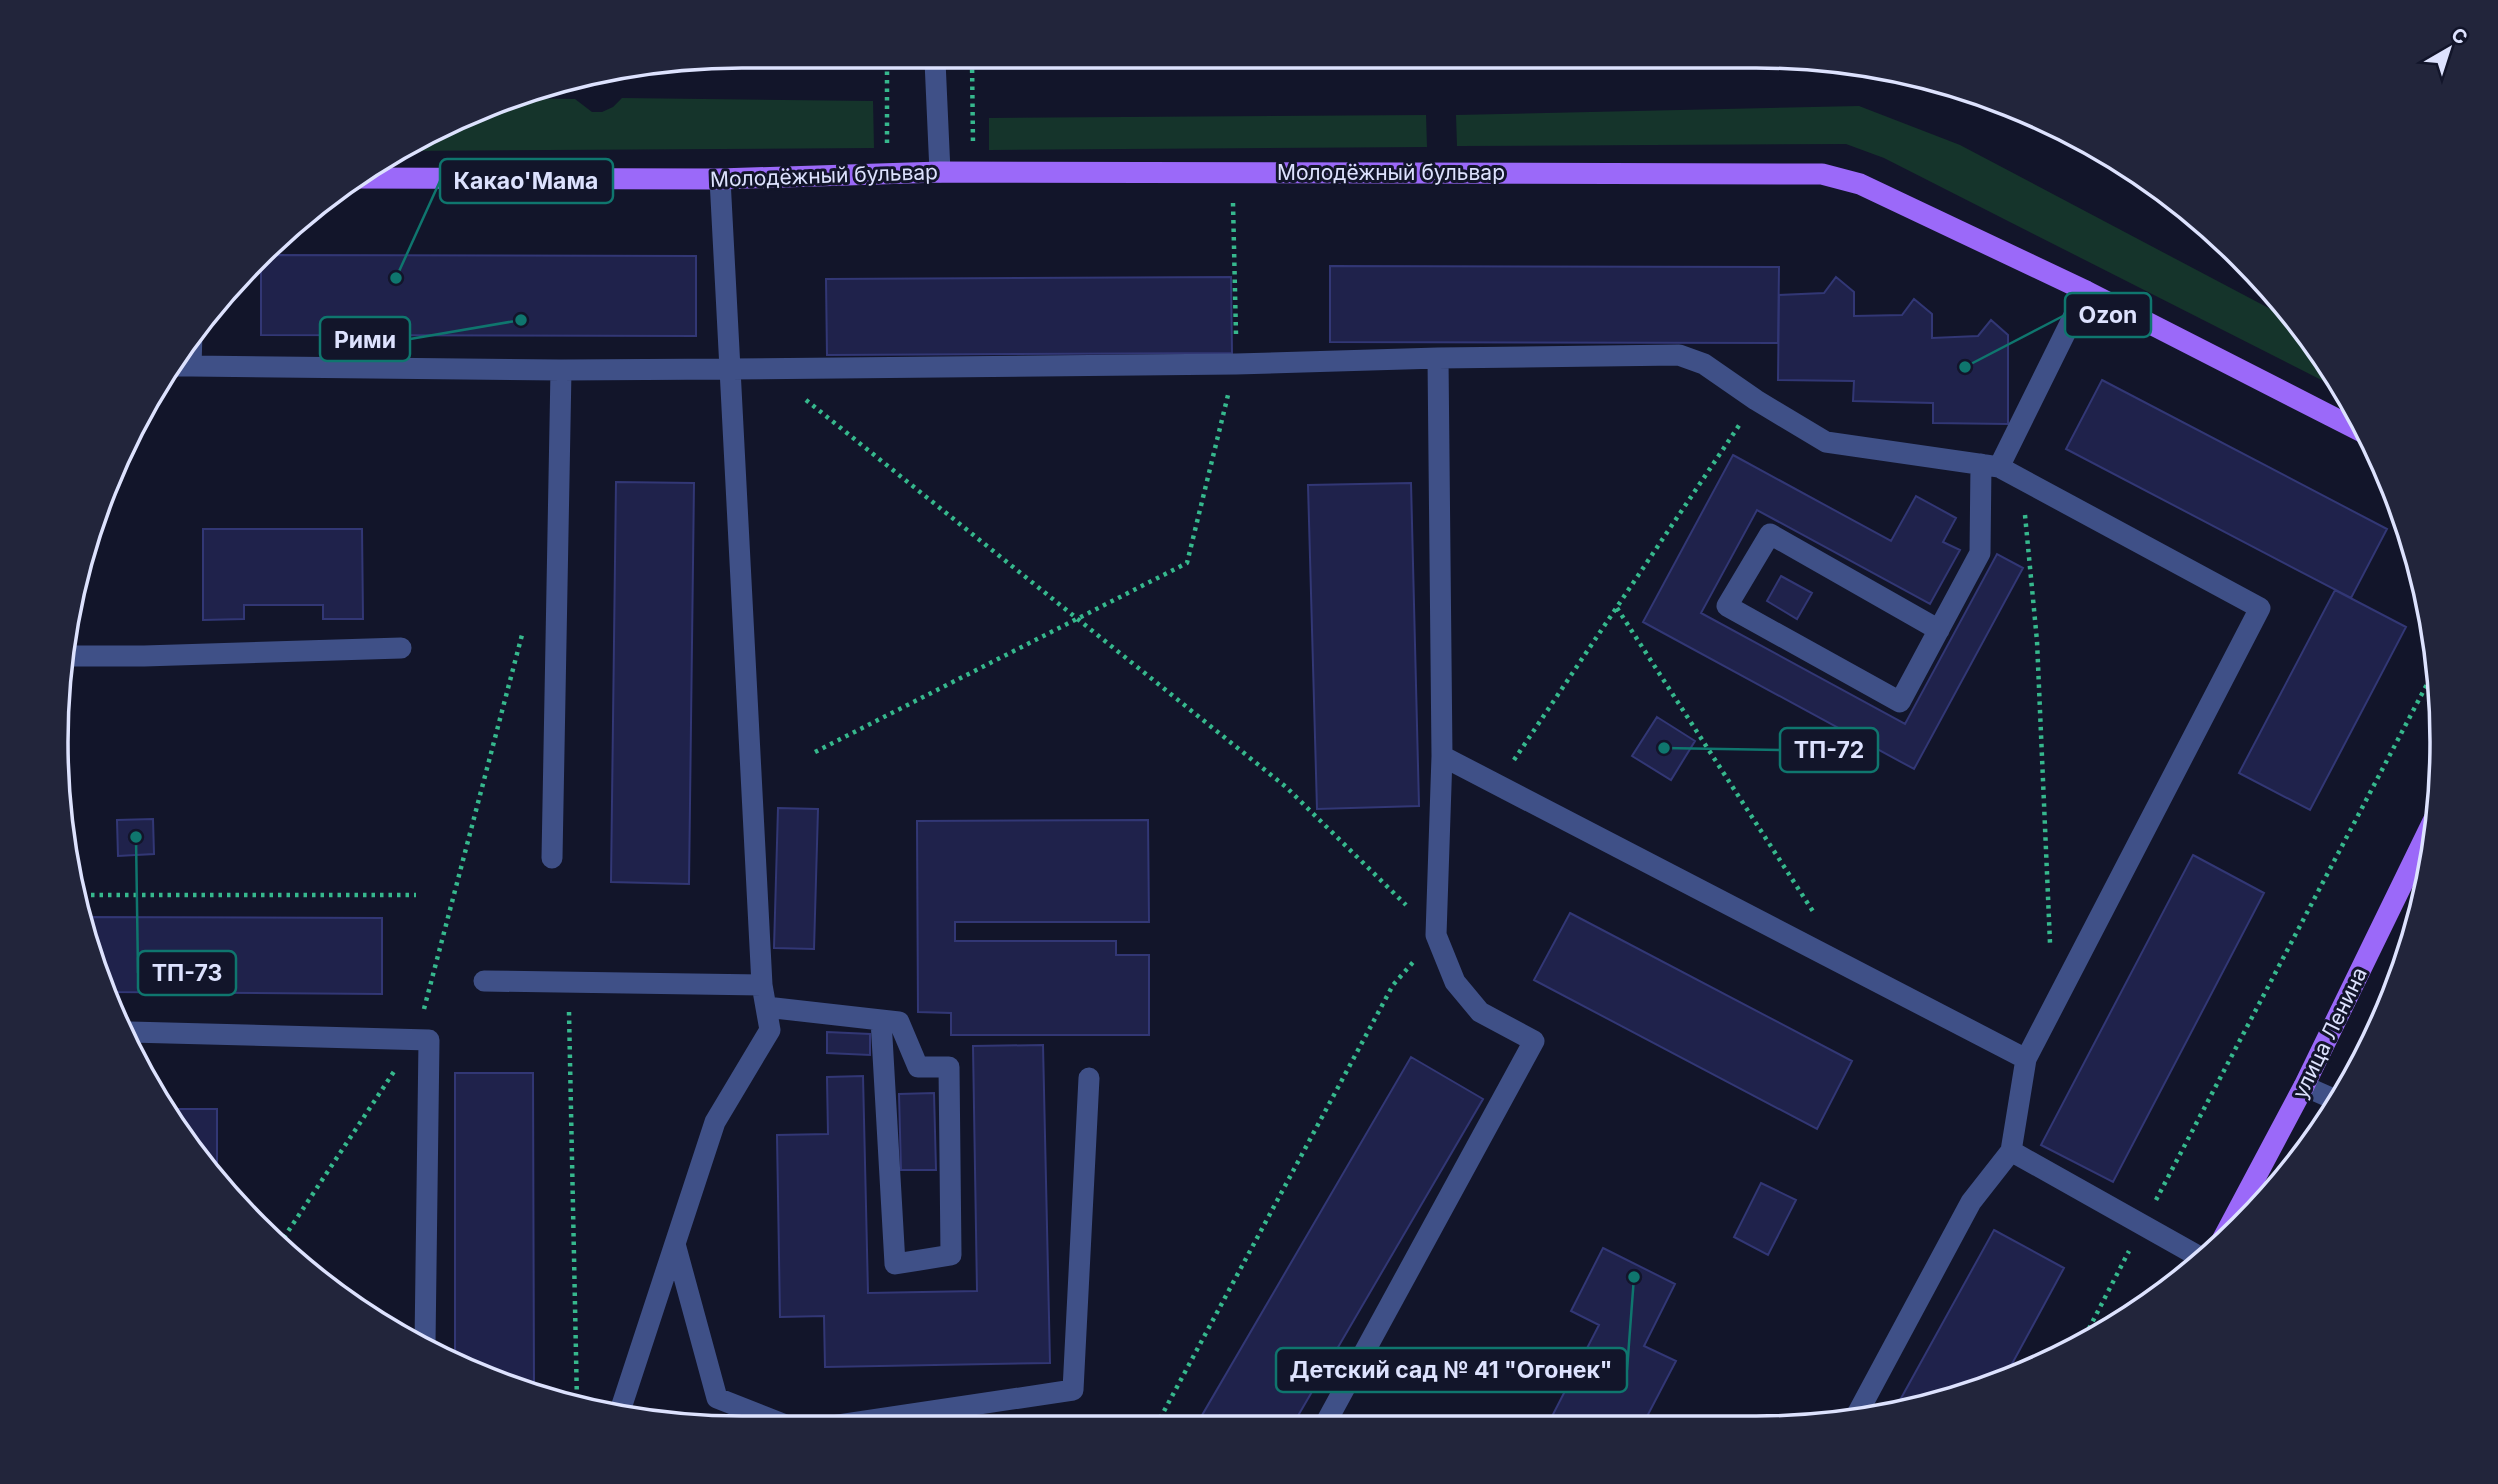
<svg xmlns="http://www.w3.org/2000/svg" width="2498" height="1484" font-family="Inter,sans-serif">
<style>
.green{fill:#15342b}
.building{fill:#1f224b;stroke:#323775;stroke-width:2}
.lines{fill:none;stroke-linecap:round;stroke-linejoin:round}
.path{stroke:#36b88d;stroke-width:4.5;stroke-dasharray:3.5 5;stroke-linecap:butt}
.minor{stroke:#3f5087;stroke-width:21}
.major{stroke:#9b69f9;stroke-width:21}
.labels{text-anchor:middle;stroke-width:6;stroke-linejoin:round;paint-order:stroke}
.street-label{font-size:21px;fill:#dde2fe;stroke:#12152a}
.rim{fill:none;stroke:#dde2fe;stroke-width:3.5}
.leader{fill:none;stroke:#0f766e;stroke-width:2.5}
.callout-dot{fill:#0f766e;stroke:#12152a;stroke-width:2.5}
.callout{fill:#12152a;stroke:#0f766e;stroke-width:2.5}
.callout-label{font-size:23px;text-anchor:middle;font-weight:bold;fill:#dde2fe}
</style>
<rect width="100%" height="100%" fill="#12152a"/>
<path class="green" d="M871 61V65H637L652 62Z
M1968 91 1977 93 2137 172 2166 195Z
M507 98 575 99 592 112H602L613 107 622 98 873 101 874 148 399 151 438 127Z
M1859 106 1960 145 2295 322 2327 361 2343 391 1884 158 1846 144 1457 146 1456 115Z
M1426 115 1427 147 989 150V118Z"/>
<path class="building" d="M267 255 696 256V336L261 335V261Z
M1330 266 1779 267 1778 343 1330 342Z
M1231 277 1232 353 827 355 826 279Z
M1836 277 1854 292V316L1902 315 1914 299 1932 314V338L1978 336 1991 320 2008 335V424L1933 423V403L1853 401 1854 381 1778 380 1779 295 1824 293Z
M2102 380 2387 529 2351 598 2066 449Z
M1733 455 1891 541 1916 496 1956 518 1943 542 1960 550 1930 604 1757 510 1701 613 1905 724 1997 554 2023 568 1914 769 1643 622Z
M616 482 694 483 689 884 611 882Z
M1411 483 1419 806 1317 809 1308 485Z
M203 529H362L363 619H323V605H244V619L203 620Z
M1781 576 1812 593 1797 619 1767 601Z
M2335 590 2406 627 2310 810 2239 773Z
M1657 717 1695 741 1671 780 1632 756Z
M778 808 818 809 814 949 774 948Z
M153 819 154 854 118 856 117 820Z
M1148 820 1149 922H955V941H1116V955H1149V1035H951V1013L918 1012 917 821Z
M2193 855 2264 893 2113 1182 2041 1145Z
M1570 913 1852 1061 1817 1129 1534 980Z
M80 917 382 918V994L108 992 93 963Z
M827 1032 870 1034V1055L827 1053Z
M1043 1045 1050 1363 825 1367 824 1316 780 1317 777 1135 828 1134 827 1077 863 1076 868 1293 977 1291 973 1046Z
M1411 1057 1483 1099 1292 1426H1217L1201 1417Z
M455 1073H533L534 1394 521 1391 455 1359Z
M934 1093 936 1170H901L899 1094Z
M171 1109H217V1181L198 1159Z
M1761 1183 1796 1200 1768 1255 1734 1237Z
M1994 1230 2064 1268 2006 1375 1934 1405 1894 1411Z
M1603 1248 1675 1284 1644 1346 1676 1361 1642 1426H1547L1599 1325 1571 1311Z"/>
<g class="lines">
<path class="path" d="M972 61 973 144
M887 143V61
M1233 203 1236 335
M806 400 1286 787 1406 905
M2025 515 2037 641 2050 943
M1617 608 1814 913
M815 752 1187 563 1228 395
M1514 760 1740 424
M74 895H416
M424 1009 523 631
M569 1012 577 1403
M2366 1048 2391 999
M2156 1200 2435 669
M279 1245 395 1070
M2081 1344 2129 1251
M1156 1426 1393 985 1415 960"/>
<path class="minor" d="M935 61 940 172
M720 179 730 369 1236 364 1438 358 1679 355 1704 364 1756 400 1826 442 1999 467 2086 291
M1438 358 1442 756 2026 1059
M172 366H191L192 333
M191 366 561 370 730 369 762 985 770 1030 715 1122 620 1411
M1999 467 2260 608 2026 1059 2011 1151 2205 1260
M1939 630 1770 534 1727 606 1900 702 1980 553 1981 464
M62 656H144L401 648
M552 858 561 370
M484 981 762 985
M766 1007 881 1020 899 1022 918 1067H949L951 1255 895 1264 881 1020
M130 1032 429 1040 425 1344
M2304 1086 2338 1101
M675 1244 717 1398 788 1426
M1855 1418 1971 1202 2011 1151
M832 1426 1073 1390 1089 1078
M1324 1426 1534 1041 1480 1012 1455 982 1436 935 1442 756"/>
<path class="major" d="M356 178 720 179 940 172 1822 174 1860 184 2086 291 2366 434
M2220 1244 2304 1086 2434 819"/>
</g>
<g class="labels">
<g class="street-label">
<text x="1391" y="180">Молодёжный бульвар</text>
<text transform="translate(824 176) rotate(-2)" y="7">Молодёжный бульвар</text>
<text transform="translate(2330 1033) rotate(-64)" y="7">улица Ленина</text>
</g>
</g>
<path d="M0 0H2498V1484H0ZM742 68H1756A674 674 0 0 1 2430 742V742A674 674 0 0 1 1756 1416H742A674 674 0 0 1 68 742V742A674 674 0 0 1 742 68Z" fill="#22253b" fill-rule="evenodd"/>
<path class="rim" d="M742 68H1756A674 674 0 0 1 2430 742V742A674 674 0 0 1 1756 1416H742A674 674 0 0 1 68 742V742A674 674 0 0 1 742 68Z"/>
<path class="leader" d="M396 278L440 181M1965 367L2065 315M521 320L410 339M1664 748L1780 750M136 837L138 973M1634 1277L1627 1370"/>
<g class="callout-dot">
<circle cx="396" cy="278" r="7"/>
<circle cx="1965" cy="367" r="7"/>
<circle cx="521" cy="320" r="7"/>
<circle cx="1664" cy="748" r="7"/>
<circle cx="136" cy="837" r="7"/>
<circle cx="1634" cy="1277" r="7"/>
</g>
<g class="callout">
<rect x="440" y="159" width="173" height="44" rx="7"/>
<rect x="2065" y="293" width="86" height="44" rx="7"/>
<rect x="320" y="317" width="90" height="44" rx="7"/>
<rect x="1780" y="728" width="98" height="44" rx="7"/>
<rect x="138" y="951" width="98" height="44" rx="7"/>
<rect x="1276" y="1348" width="351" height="44" rx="7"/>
</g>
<g class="callout-label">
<text x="526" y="189">Какао'Мама</text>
<text x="2108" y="323">Ozon</text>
<text x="365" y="348">Рими</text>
<text x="1829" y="758">ТП-72</text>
<text x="187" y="981">ТП-73</text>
<text x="1451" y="1378">Детский сад № 41 "Огонек"</text>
</g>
<g transform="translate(2449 49) rotate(39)" stroke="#12152a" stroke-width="5" paint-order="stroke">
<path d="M0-5L12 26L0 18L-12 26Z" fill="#dde2fe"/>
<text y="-10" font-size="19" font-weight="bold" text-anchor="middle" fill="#dde2fe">С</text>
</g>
</svg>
